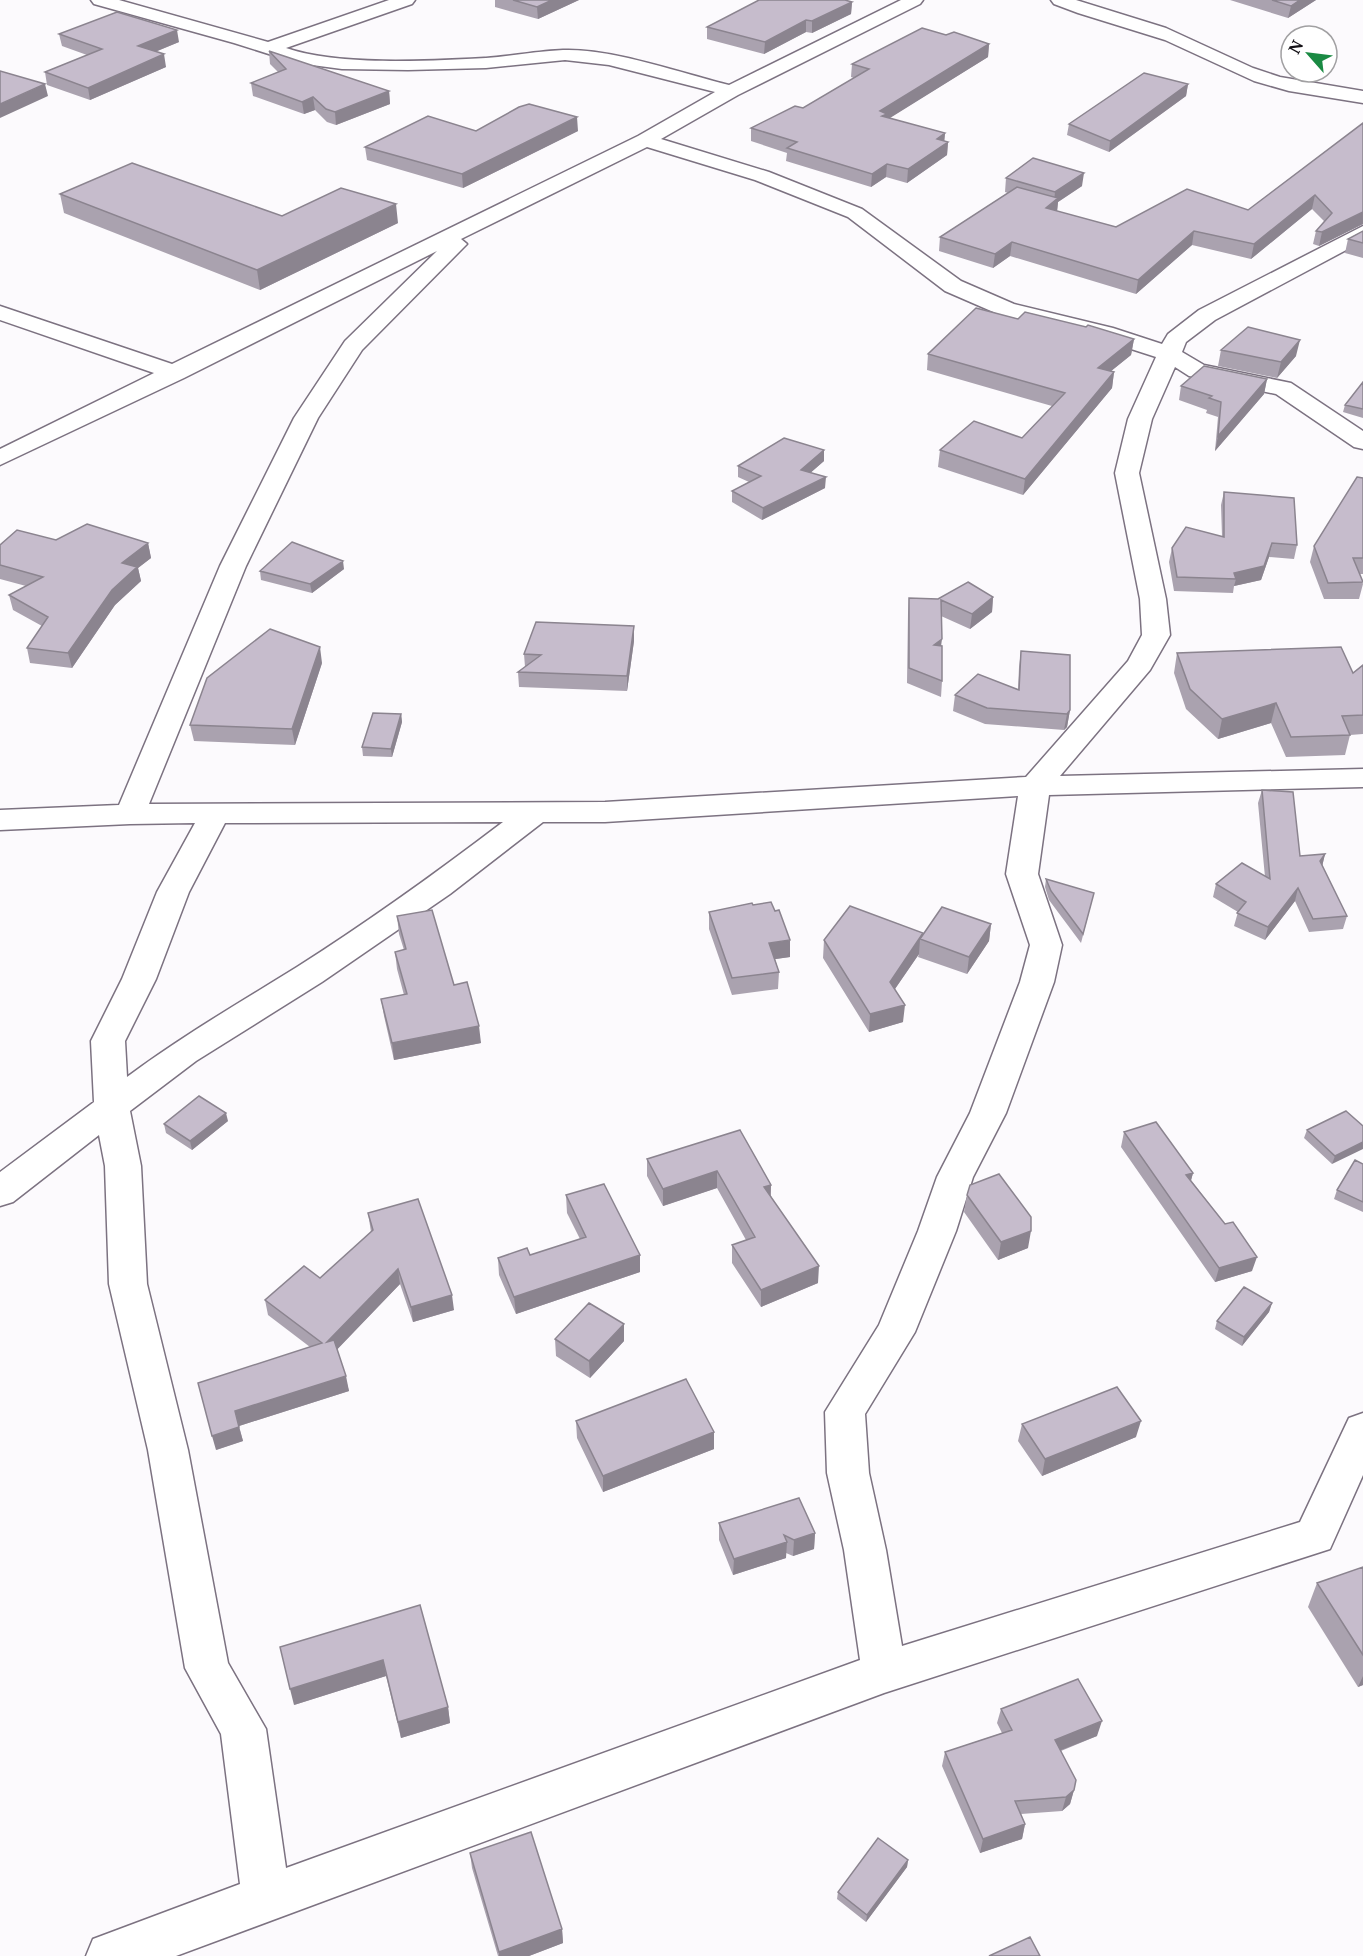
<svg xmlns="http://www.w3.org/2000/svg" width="1363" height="1956" font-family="'Noto Serif',serif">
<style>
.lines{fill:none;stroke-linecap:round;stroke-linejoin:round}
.minor-casing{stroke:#7c7281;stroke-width:3}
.minor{fill:#fff;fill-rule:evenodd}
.wall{fill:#aaa2af}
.shaded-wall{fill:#8b848f}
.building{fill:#c6bccc;stroke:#8b848f;stroke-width:1.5}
</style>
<rect width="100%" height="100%" fill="#fcfafd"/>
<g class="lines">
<defs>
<path id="minor" d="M91 0H119L268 42 389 0H415L412 4 286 48C338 66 429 61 486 58 512 56 538 51 563 50 611 48 681 73 729 85L901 0H923L920 4 738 95 661 139 769 172 862 209 961 281 1014 304 1113 328 1162 344 1168 334 1199 310 1363 226V241L1215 320 1186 342 1182 352 1204 365 1291 383 1363 431V449L1354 447 1276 394 1189 376 1175 367 1152 419 1139 473 1166 599 1170 635 1150 670 1060 776 1363 769V787L1049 795 1038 874 1062 945 1054 982 1006 1113 973 1177 956 1231 915 1332 865 1414 869 1473 886 1550 902 1646 1300 1522 1349 1418 1363 1413V1475L1330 1549 884 1693 176 1956H86L93 1939 240 1884 221 1734 185 1668 148 1450 109 1284 105 1166 99 1135 13 1202 0 1206V1172L94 1102 91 1041 122 979 157 892 195 823 130 824 0 830V810L119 805 220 566 294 418 345 341 437 251 184 378 0 465V449L154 373 0 320V306L172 364 638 136 715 92 609 65 565 60 486 68 408 70 342 69 297 63 234 43 94 4ZM647 147 755 180 848 217 945 291 998 314 1097 338 1156 357 1128 419 1115 473 1140 599 1142 635 1128 661 1026 777 605 802 149 804 246 566 318 418 362 350 463 248 467 244 461 239ZM1018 796 1006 874 1030 945 1020 982 970 1113 937 1177 918 1231 879 1325 825 1412 827 1473 844 1550 860 1660 286 1868 266 1729 228 1663 188 1450 147 1284 141 1166 130 1111 196 1061 322 982 450 894 543 822H605ZM503 822C436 873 368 922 297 967 239 1003 182 1036 127 1077L125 1041 156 979 189 892 225 823Z
M1051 0H1076L1166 28 1253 68 1280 77 1363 91V103L1289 91 1254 81 1165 40 1078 13 1054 4Z"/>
</defs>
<use href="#minor" class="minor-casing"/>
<use href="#minor" class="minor"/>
</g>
<path class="wall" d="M495 0H579L538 19 495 7Z
M1230 0H1316L1288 18Z
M852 2 851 14 812 33 806 32 764 54 707 39V27Z
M59 34 179 42 155 52 166 67 90 100 47 85 45 72 87 55 62 46Z
M946 35 989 44 988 57 889 118 945 133 944 141 948 142 947 155 907 183 886 177 871 187 786 161 787 153 751 141V128L803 108 854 78 851 77 852 64Z
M269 51 389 91 390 104 336 125 327 122 315 110 304 114 253 96 251 83 278 72 270 64Z
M1188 84 1186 96 1109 152 1067 135 1069 124Z
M1363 123V224L1319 246 1313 244 1316 231 1325 222 1312 209 1251 259 1192 245 1136 294 1010 256 993 268 939 251 940 237 1008 193 1005 192 1006 178 1082 186 1058 202 1057 211 1116 227 1248 210Z
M476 131H578L463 188 367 160 365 147Z
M60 194 282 216 398 223 260 290 64 213Z
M1363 231V258L1345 253 1348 239Z
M1018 319 1134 339 1131 355 1111 371 1114 372 1112 388 1023 495 938 467 940 450 1022 438 1052 406 927 370 928 354Z
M1221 350 1296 356 1277 378 1218 366Z
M1267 379 1264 394 1215 451 1218 417 1206 413 1207 410 1179 400 1181 386Z
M1363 382V418L1343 412 1345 405Z
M824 450V461L810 473 825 488 762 520 732 502V491L749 482 738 477V466Z
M1363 478V574H1360L1363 584 1359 599H1324L1310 562 1314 546Z
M1224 492 1297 545 1294 559 1269 557 1261 580 1234 586 1233 593 1174 591 1169 562 1172 548 1222 536 1221 505Z
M56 540 148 543 151 558 138 568 141 581 115 605 72 668 30 663 27 648 42 626 13 610 9 595 26 586 0 579V545Z
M344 569 312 593 261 580 260 571Z
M993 597 992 612 970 629 941 616V646L942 681 941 697 907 683 908 613 909 598 938 599Z
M634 641 627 691 519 687 518 672 525 667 524 654Z
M1021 651 1070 710 1067 727 1064 730 985 724 953 711 955 695 1018 690 1019 667Z
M1177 653 1353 673 1363 665V734L1350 735 1345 755 1286 757 1271 723 1218 739 1186 709 1174 673Z
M322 663 295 745 194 741 190 725Z
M401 714 402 722 392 757 363 756 362 747Z
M1262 790 1300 856 1325 854 1322 866 1347 916 1343 929 1309 932 1295 901 1265 940 1234 926 1238 912 1213 897 1216 884 1265 877 1258 803Z
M1046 879 1092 901 1081 943 1049 900 1045 887Z
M709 912 790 957 775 959 779 972 778 989 732 995 709 929Z
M397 916 454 985 481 1043 394 1060 384 1016 381 999 404 995 397 969 395 952 404 950 399 934Z
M991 924 989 941 967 974 918 957 919 954 895 989 903 1022 869 1032 823 958 824 940 923 933V935Z
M228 1121 192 1150 166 1133 164 1124Z
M1363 1126 1332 1164 1304 1138 1307 1130Z
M740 1130 771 1185V1196L818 1283 761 1307 732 1263V1245L746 1240 717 1188 663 1206 647 1176V1159Z
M1124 1132 1193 1173 1191 1180 1225 1224 1252 1271 1215 1282 1121 1147Z
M1363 1164V1212L1334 1199 1337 1190Z
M566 1195 640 1272 516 1314 499 1275 498 1258 530 1255 580 1239 567 1213Z
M967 1195 1028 1248 998 1260 964 1212Z
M368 1213 454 1310 413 1322 400 1284 337 1349 349 1391 239 1426 243 1441 216 1450 310 1347 268 1315 265 1300 320 1278 371 1232Z
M1272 1303 1269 1312 1242 1346 1215 1329 1217 1321Z
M555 1339 624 1341 590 1378 556 1356Z
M576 1421 714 1432V1449L603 1492 577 1438Z
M1022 1424 1136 1437 1042 1476 1018 1441Z
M719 1523 815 1533 814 1549 793 1556 786 1553V1558L733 1575 719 1540Z
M1363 1567V1685L1358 1687 1308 1607 1317 1583Z
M420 1605 448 1707 450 1723 401 1738 386 1676 294 1705Z
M1001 1709 1097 1736 1061 1751 1074 1790 1070 1804 1062 1811 1021 1814 1025 1824 1022 1839 980 1853 942 1766 945 1752 1002 1733 997 1723Z
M470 1853 562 1929 563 1943 529 1956H498L472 1868Z
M908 1860 907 1867 866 1922 837 1899 838 1892Z"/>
<path class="shaded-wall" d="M552 0H579L538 19 537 7Z
M1300 0H1316L1288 18 1291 6Z
M852 2 851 14 812 33V21Z
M806 20V32L764 54 765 42Z
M177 30 179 42 140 58 138 46Z
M989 44 988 57 882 123 880 111Z
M164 54 166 67 90 100 88 88Z
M45 84 48 96 0 118V104Z
M1188 84 1186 96 1109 152 1110 141Z
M389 91 390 104 336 125 335 112Z
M313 97 315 110 304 114 302 102Z
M577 117 578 131 463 188 462 174Z
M945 133 944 145 948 142 947 155 907 183 908 169 937 139Z
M887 164 886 177 871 187 872 174Z
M1084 173 1082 186 1058 202 1057 212 1046 208 1054 202 1055 192Z
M1315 195 1312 209 1251 259 1254 244Z
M396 204 398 223 260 290 257 270Z
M1363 212V224L1319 246 1322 232Z
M1194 231 1192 245 1136 294 1138 280Z
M1012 242 1010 256 993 268 995 254Z
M1134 339 1131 355 1095 384 1098 368Z
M1300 340 1296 356 1277 378 1281 362Z
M1114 372 1112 388 1023 495 1025 479Z
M1267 379 1264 394 1215 451 1218 436Z
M824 450V461L800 482 801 470Z
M826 477 825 488 762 520 763 508Z
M148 543 151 558 138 568 141 581 115 605 72 668 68 653 122 563Z
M1272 543 1269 557 1261 580 1234 586 1236 579 1234 573Z
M343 561 344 569 312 593 310 584Z
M993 597 992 612 970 629 972 614Z
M634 626V641L627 691V676Z
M942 639 940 654 934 645Z
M320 647 322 663 295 745 292 729Z
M1276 703 1271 723 1218 739 1222 719Z
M1070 710 1067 727 1064 730 1067 714Z
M401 714 402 722 392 757 391 749Z
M1325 854 1322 867 1320 861Z
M1298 888 1295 901 1265 940 1268 927Z
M991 924 989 941 967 974 969 957Z
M923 933V940L920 939 919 954 888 999 890 982Z
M790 940V957L769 960V943Z
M905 1005 903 1022 869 1032 870 1014Z
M479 1026 481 1043 394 1060 392 1043Z
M226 1113 228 1121 192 1150 190 1141Z
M1363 1142V1149L1332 1164 1335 1156Z
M717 1171V1188L663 1206V1189Z
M1193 1173 1189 1188 1186 1175Z
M771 1185 770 1202 764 1187Z
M1031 1231 1028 1248 998 1260 1001 1242Z
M640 1255V1272L516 1314 514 1297Z
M1257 1257 1252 1271 1215 1282 1219 1268Z
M819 1266 818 1283 761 1307V1290Z
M398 1269 400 1284 330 1357 327 1342Z
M452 1295 454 1310 413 1322 411 1307Z
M1272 1303 1269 1312 1242 1346 1244 1337Z
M624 1324V1341L590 1378 589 1361Z
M346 1376 349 1391 239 1426 235 1411Z
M1141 1421 1136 1437 1042 1476 1045 1459Z
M239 1427 243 1441 216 1450 212 1436Z
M714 1432V1449L603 1492V1476Z
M815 1533 814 1549 793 1556 794 1540Z
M787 1542 786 1558 733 1575 734 1559Z
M383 1660 386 1676 294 1705 290 1689Z
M1363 1676V1685L1358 1687Z
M448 1707 450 1723 401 1738 398 1722Z
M1102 1721 1097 1736 1051 1754 1055 1740Z
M1074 1790 1070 1804 1062 1811 1066 1797Z
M1025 1824 1022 1839 980 1853 983 1839Z
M908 1860 907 1867 866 1922 867 1915Z
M562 1929 563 1943 529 1956H499V1952Z"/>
<path class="building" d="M513 0H552L537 7Z
M759 0H845L852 2 812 21 806 20 765 42 707 27Z
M1272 0H1300L1291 6Z
M117 12 177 30 138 46 164 54 88 88 45 72 102 49 59 34Z
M922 28 946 35 954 32 989 44 880 111 887 114 882 116 945 133 937 139 948 142 908 169 887 164 872 174 787 148 797 142 751 128 795 106 803 108 869 69 852 64Z
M269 51 389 91 335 112 326 109 313 97 302 102 251 83 286 69Z
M0 71 45 84 0 104Z
M1144 73 1188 84 1110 141 1069 124Z
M529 104 577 117 462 174 365 147 428 116 476 131 519 107Z
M1363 123V212L1322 232 1316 231 1332 213 1315 195 1254 244 1194 231 1138 280 1012 242 995 254 940 237 1017 187 1058 198 1046 208 1116 227 1187 189 1248 210Z
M1033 158 1084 173 1055 192 1006 178Z
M132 163 282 216 341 188 396 204 257 270 60 194Z
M1363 231V243L1348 239Z
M976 308 1018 319 1025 312 1086 327 1088 325 1134 339 1098 368 1114 372 1025 479 940 450 974 421 1022 438 1065 393 928 354Z
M1248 327 1300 340 1281 362 1221 350Z
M1204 366 1267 379 1218 436 1221 402 1209 398 1212 396 1181 386Z
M1363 382V409L1345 405Z
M784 438 824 450 801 470 826 477 763 508 732 491 761 476 738 466Z
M1357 477 1363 478V558H1353L1363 582 1328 583 1314 546Z
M1224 492 1294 498 1297 545 1272 543 1264 566 1234 573 1236 579 1177 577 1172 548 1186 527 1224 537Z
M87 524 148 543 122 563 137 567 112 590 68 653 27 648 48 617 9 595 43 577 0 565V545L17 530 56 540Z
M292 542 343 561 310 584 260 571Z
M968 582 993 597 972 614 941 600 942 639 934 645 942 646V681L909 668V598L938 599Z
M536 622 634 626 627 676 518 672 541 655 524 654Z
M270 629 320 647 292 729 190 725 207 678Z
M1341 647 1353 673 1363 665V715L1342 716 1350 735 1291 737 1276 703 1222 719 1190 689 1177 653Z
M1021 651 1070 655V710L1067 714 987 708 955 695 978 674 1019 690Z
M373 713 401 714 391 749 362 747Z
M1262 790 1293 792 1300 856 1325 854 1320 861 1347 916 1313 919 1298 888 1268 927 1237 913 1246 902 1216 884 1242 863 1270 879Z
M1046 879 1094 893 1083 934 1051 891Z
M771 902 775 911 779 910 790 940 769 943 779 972 732 978 709 912 752 903 753 905Z
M850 906 923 933 890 982 905 1005 870 1014 824 940Z
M942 907 991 924 969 957 920 939Z
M432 910 454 985 467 982 479 1026 392 1043 381 999 407 994 395 952 406 949 397 916Z
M199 1096 226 1113 190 1141 164 1124Z
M1346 1111 1363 1126V1142L1335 1156 1307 1130Z
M1156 1122 1193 1173 1186 1175 1225 1224 1233 1222 1257 1257 1219 1268 1124 1132Z
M740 1130 771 1185 764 1187 819 1266 761 1290 732 1245 755 1237 717 1171 663 1189 647 1159Z
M1355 1160 1363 1164V1202L1337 1190Z
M999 1174 1031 1217V1231L1001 1242 967 1195 970 1185Z
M604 1184 640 1255 514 1297 498 1258 527 1248 530 1255 586 1237 566 1195Z
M418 1199 452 1295 411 1307 398 1269 327 1342 334 1340 346 1376 235 1411 239 1427 212 1436 198 1383 322 1343 265 1300 304 1266 320 1278 373 1230 368 1213Z
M1244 1287 1272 1303 1244 1337 1217 1321Z
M589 1303 624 1324 589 1361 555 1339Z
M686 1379 714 1432 603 1476 576 1421Z
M1117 1387 1141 1421 1045 1459 1022 1424Z
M799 1498 815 1533 794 1540 784 1535 787 1542 734 1559 719 1523Z
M1363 1567V1655L1317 1583Z
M420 1605 448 1707 398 1722 383 1660 290 1689 280 1647Z
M1078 1679 1102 1721 1055 1740 1076 1780 1074 1790 1066 1797 1015 1801 1025 1824 983 1839 945 1752 1012 1730 1001 1709Z
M531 1832 562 1929 499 1952 470 1853Z
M878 1838 908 1860 867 1915 838 1892Z
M1030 1937 1040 1956H989Z"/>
<g transform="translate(1309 54) rotate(298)"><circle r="28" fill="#ffffff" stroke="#a1a0a2" stroke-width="1.5"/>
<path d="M0-4.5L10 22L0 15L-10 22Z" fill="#1a8a43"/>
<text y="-9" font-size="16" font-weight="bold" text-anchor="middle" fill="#141116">N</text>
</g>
</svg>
